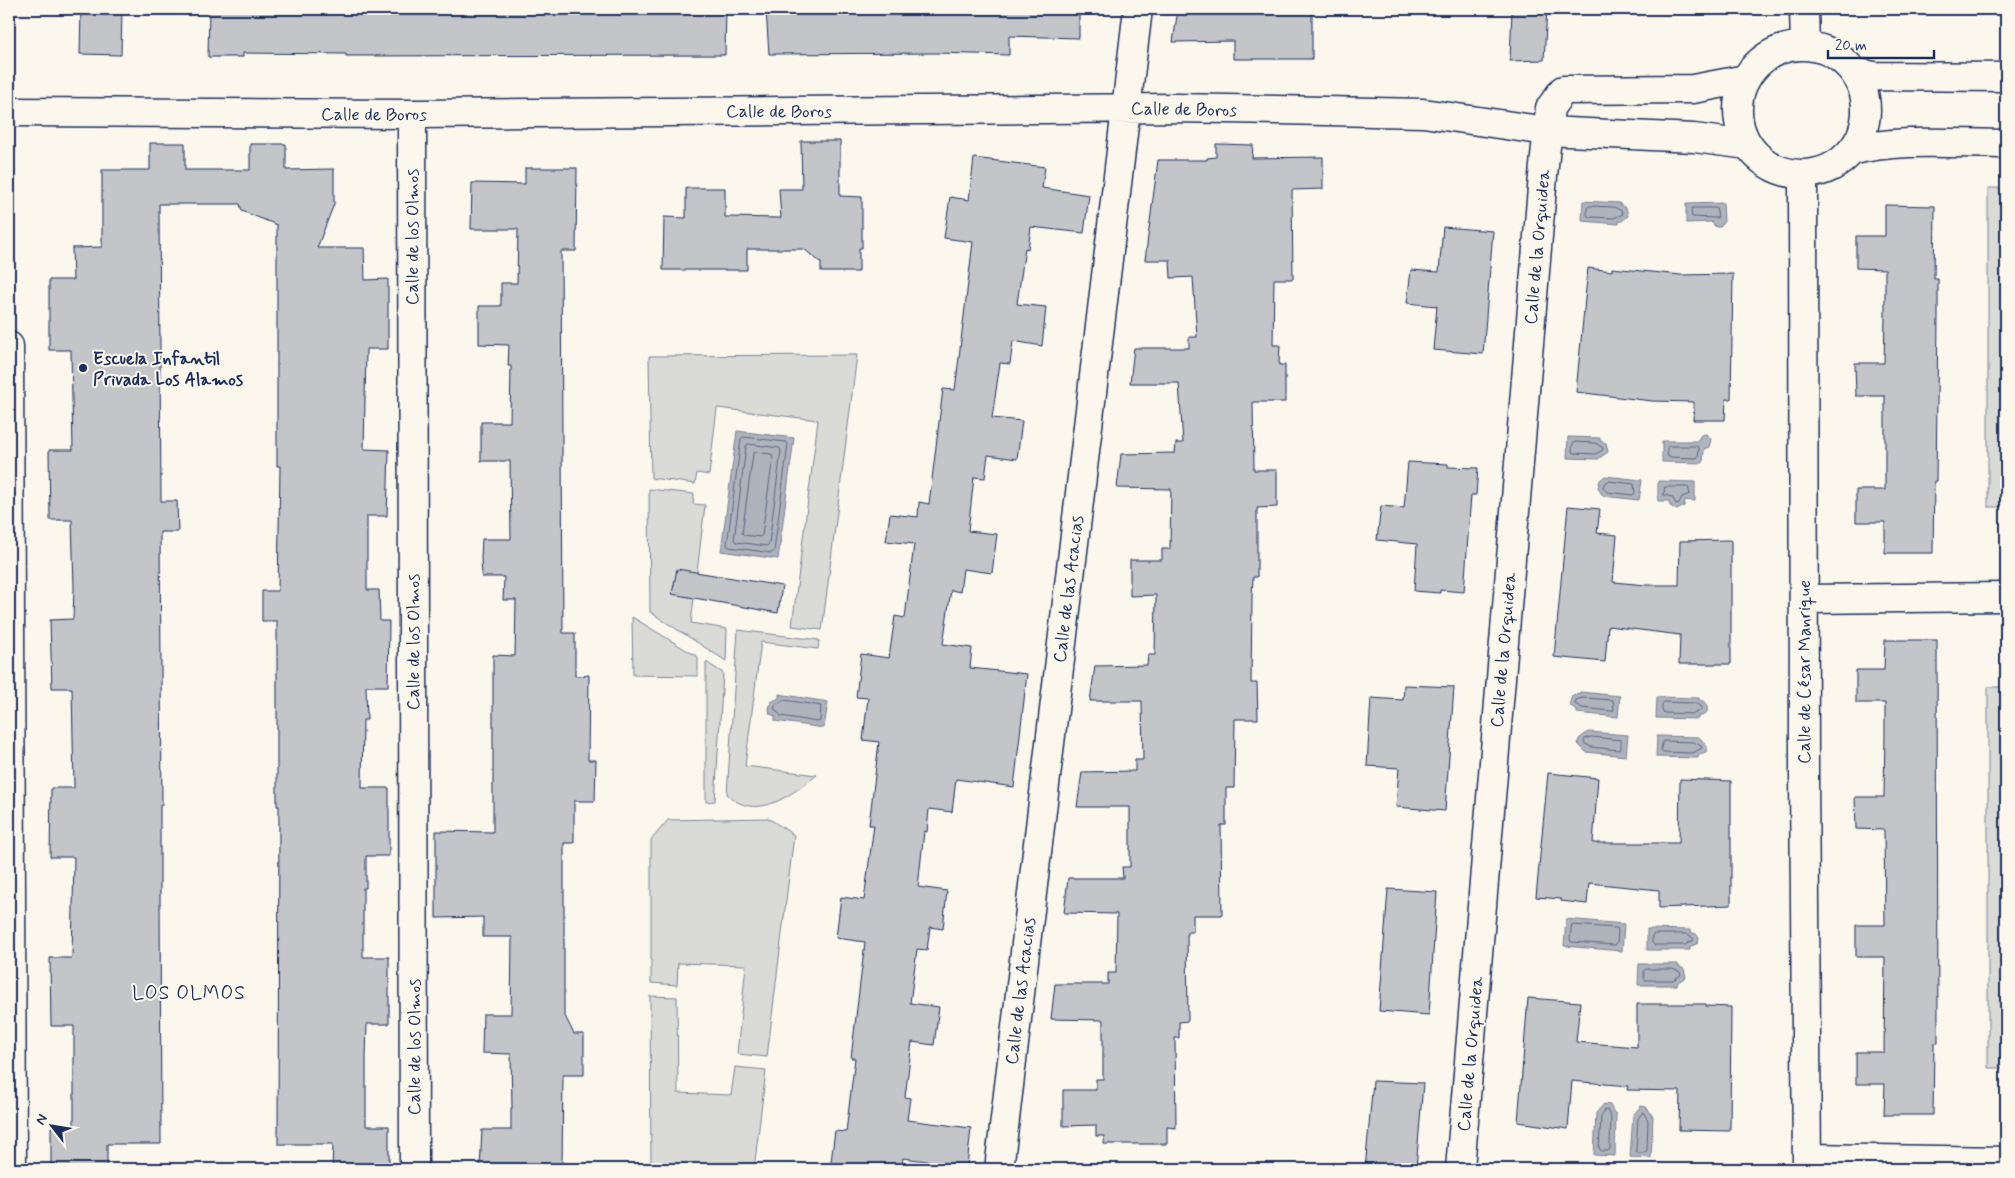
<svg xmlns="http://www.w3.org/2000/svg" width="2015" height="1178" font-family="Mynerve,sans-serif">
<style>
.green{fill:#dadad7;stroke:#7a849a}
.water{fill:#afb3bb;stroke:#747e96}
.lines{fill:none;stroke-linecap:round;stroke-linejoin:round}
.shore{stroke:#566483;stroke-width:1}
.building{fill:#c3c5c9;stroke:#1b2f5e}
.street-casing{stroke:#1b2f5e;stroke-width:31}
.secondary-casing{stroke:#1b2f5e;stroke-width:31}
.street{stroke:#fbf7ec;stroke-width:28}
.secondary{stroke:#fbf7ec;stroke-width:28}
.poi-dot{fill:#1b2f5e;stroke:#fbf7ec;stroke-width:2}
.labels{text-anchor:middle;stroke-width:4;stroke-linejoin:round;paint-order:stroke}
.street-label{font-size:18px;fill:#1b2f5e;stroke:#fbf7ec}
.poi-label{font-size:18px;font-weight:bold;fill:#1b2f5e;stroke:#fbf7ec;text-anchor:start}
.neighbourhood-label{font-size:19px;letter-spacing:1px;fill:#1b2f5e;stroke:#fbf7ec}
</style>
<rect width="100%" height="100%" fill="#fbf7ec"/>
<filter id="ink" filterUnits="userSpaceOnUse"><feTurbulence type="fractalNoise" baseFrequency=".02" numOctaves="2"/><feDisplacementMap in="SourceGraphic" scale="10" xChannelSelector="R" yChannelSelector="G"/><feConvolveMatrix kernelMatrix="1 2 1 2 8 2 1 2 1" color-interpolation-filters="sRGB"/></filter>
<g filter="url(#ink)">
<path class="green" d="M1988 188H2006V507H1988Z
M857 355 822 630 792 626 818 420 717 408 709 475 697 473 695 484 651 478 649 356Z
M649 489 694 494 693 504 705 505 691 623 727 629 726 661 650 612Z
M632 617 698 657V676L633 675Z
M738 630 819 640 818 649 761 642 745 766 817 775C791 795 756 823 727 794Z
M706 662 723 673 715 801 706 802Z
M1988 687H2006V1068H1988Z
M768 818 794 835 767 1057 737 1054 746 965 678 963 677 985 651 983V840L668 820Z
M650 996 677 997 678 1093 731 1095 735 1067 766 1070 754 1169H651Z"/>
<path class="water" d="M1583 201 1620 203V205L1626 208 1628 216 1622 221H1619V224L1582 221Z
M1723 203 1724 221 1720 227H1716L1711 222 1686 223V204Z
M737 431 794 438 778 559 721 551Z
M1706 434 1711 439 1709 447 1704 449 1703 463 1662 462V441H1697L1701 435Z
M1568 437 1600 438V441L1606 443 1608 452 1598 459 1567 458Z
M1605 476 1642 480 1639 500 1603 496 1598 488 1600 480Z
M1658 481 1695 482V501L1685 500 1684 506 1677 510 1670 506 1669 501H1658Z
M1580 692 1620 696 1618 717 1577 713V710L1569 705 1572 696 1579 694Z
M779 694 828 702 824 728 775 721V716L770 714 769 709 771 702 779 698Z
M1657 697 1699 698V700C1706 701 1708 705 1707 712L1702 716H1698V719L1656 718Z
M1588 732 1628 735 1626 756 1586 752 1578 744 1579 739Z
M1657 736 1699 737 1707 746V751L1698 756V758L1656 757Z
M1566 919 1624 924 1622 951 1564 946Z
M1647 929 1690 930V932L1696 934 1699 938 1698 943 1690 947V950H1647Z
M1639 964H1678V966L1684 969 1686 977 1678 982 1677 985H1638Z
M1604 1104 1610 1105 1614 1113 1616 1114 1615 1156 1594 1155 1596 1113Z
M1641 1106 1646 1107 1651 1113V1115L1653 1116 1651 1158 1630 1157 1633 1115Z"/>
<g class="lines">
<path class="shore" d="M1590 206 1614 207 1622 211 1623 214 1614 218 1589 217 1587 215V208Z
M1693 208H1716L1718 217 1716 218 1692 217 1691 211Z
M744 437 786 442 788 444 774 551 772 553 729 547 727 545 741 439Z
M1575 442 1595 443 1602 447 1603 450 1595 454 1574 453 1572 451 1573 444Z
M749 444 779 448 781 450 769 544 767 546 736 542 734 540 746 446Z
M1669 446H1697L1699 448 1698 457 1696 458 1668 457 1667 448Z
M755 452 771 454 773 457 762 535 760 537 744 535 742 533 753 454Z
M1609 481 1634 484 1635 493 1633 495 1607 492 1603 487 1604 484Z
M1665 487H1688L1690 494 1682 497 1679 503 1676 504 1672 497 1664 495Z
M1584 698 1613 700 1614 710 1611 711 1582 708 1575 704 1576 700Z
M785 700 821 706 820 721 817 722 781 716 774 708 776 704Z
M1664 702 1694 703 1701 706 1702 709 1694 714 1664 713 1662 710V704Z
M1592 737 1621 740V749L1619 750 1591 747 1584 743 1585 739Z
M1664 741 1694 742 1701 746 1702 748 1693 753 1663 752 1661 750 1662 744Z
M1572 925 1617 928 1618 931 1617 943 1615 945 1571 942 1570 939Z
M1655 934H1686L1693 938 1694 940 1685 945H1654L1652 943V936Z
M1646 969H1673L1680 972 1681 975 1673 980H1645L1644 978V971Z
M1607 1110 1611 1118 1610 1149 1608 1151H1601L1599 1148 1601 1117 1604 1111Z
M1643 1112 1648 1120 1647 1151 1644 1153H1637L1636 1150 1638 1119Z"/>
</g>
<path class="building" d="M81 9H122L121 55 80 54Z
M209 9H726L725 55 346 56V54L243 53V57H208Z
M766 9H1079V38L1009 36V55L936 53 769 54Z
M1178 9H1312V59H1233V41L1173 42Z
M1512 9H1547L1544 60 1510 61Z
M801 141H840V196L862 197V248H859V272H821V263L804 249H747V270H663L664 217 686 218V188H725V217L781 218 779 189H802Z
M150 143H185V170H250V144H286V170L334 169V204L317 248H364L365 280 388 279V349H366L364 449 389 450 387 516H367V590H379L380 621H389L388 686H366L367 720H363L362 788H389V856H366V888H363V957H389V1024H367L366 1058V1126H389V1169H332L333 1144H278L279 806H277V621H262V591H278L280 466H277V225L242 211 240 204H159L161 501H177L178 532H160L162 805H160V889L161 1144H107V1169H51V1127H74V1026H51L50 958H72L74 857H50L51 788H74L72 688H52L50 620 73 619 74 588 72 520H50L49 450H73L71 350H49V280H73L72 248 102 247V170H150Z
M1216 144 1253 145 1252 158 1323 157V189L1292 190 1293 279H1274L1273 345H1280L1279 365H1285V402H1253L1254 470H1277V507L1257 508V577H1253L1252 597 1251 683H1257L1258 719H1235L1234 788H1226V825H1221L1222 915H1193V932H1187L1188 1021 1179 1022V1038H1175L1176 1128 1167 1127V1144H1104V1136H1096V1125L1063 1126V1090H1096V1079H1103V1020L1051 1019 1055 984H1108V973H1116L1117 914 1064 913 1068 878H1123L1122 867H1130V807H1077L1082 772 1135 771V760H1143L1142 701H1090L1095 666 1147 665 1148 655H1155L1156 595 1130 596V560H1162V549H1170L1171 489 1117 488 1121 454 1175 453 1176 443H1183L1179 383H1130L1134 348H1189V337H1197L1193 277 1171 278 1170 260H1145L1158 160H1207V158L1216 157Z
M974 158 1045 167 1042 188 1089 195 1084 233 1031 227 1028 249 1025 248 1017 304 1046 307 1042 346 1013 341 1010 364 1000 363 992 418 1022 421 1017 459 988 455 985 478 974 477 968 531 997 534 992 573 963 569 960 592 951 590 943 644 972 648 970 668 1027 674 1014 787 956 779 952 812 929 809 927 832 924 831 918 887 947 891 943 929 930 927 927 950 917 949 910 1003 939 1007 934 1045 912 1042 905 1097 910 1098 907 1120 971 1128 967 1166 903 1158 901 1169H830L835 1131 846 1132 855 1058H851L865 942 836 938 841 897 864 900 874 825H869L879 742 863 740 868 698 856 697 861 654 889 658 895 616 905 618 914 544 886 541 890 514 918 517 919 502 929 504 943 389 955 390 973 242 944 238 950 197 969 200Z
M525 168H577L576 251H561L563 633H575V676L589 675 588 760H596L595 801H574V843H564V1014L574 1034H584V1075H563L562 1169 480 1168 482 1130H511V1108H512L511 1054 482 1053 483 1014H511L512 937H483V917L436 918V831L493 832V655L515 656 516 600H503L504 577H482L481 558 482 539H511L510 461H481V422H510L511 366H508L509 345 479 344V306H501V283H517L518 229H471L472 183 525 184Z
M1885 205 1935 206 1934 279H1938V316L1936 481H1934L1933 553H1885V522H1856V490H1885V396H1856L1855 363H1884L1885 316V269L1856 268V236H1885Z
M1443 227 1493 231 1483 354 1433 350 1437 306 1407 303 1411 270 1439 272Z
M1588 268 1612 271V268L1681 275 1733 274 1731 399H1726L1725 420H1693L1694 402 1652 401 1576 392Z
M1408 462 1448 464V467L1478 468 1476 495H1471L1464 592 1440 590V593L1414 591 1417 544 1377 540 1381 506 1404 508Z
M1568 506 1600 509 1597 533 1617 535 1613 582 1646 585H1679L1680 541 1731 540V664H1679L1680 635 1608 626 1605 662 1554 657Z
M677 569 782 586 778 613 672 594Z
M1885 640H1937L1938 1043H1934L1933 1115H1884L1885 1084H1856V1052H1884L1885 957H1856V925H1885L1884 830 1856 829 1855 797H1884L1885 733V703H1856V670H1884Z
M1404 685 1454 687 1445 811 1396 807 1399 768 1367 766 1371 698 1403 700Z
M1548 773 1598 778 1593 843H1679L1680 779 1731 781V905L1659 908V890L1589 883 1587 904 1561 901V899L1536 897Z
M1388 889 1437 892 1429 1015 1379 1011Z
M1528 998 1580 1002 1576 1042 1637 1047V1004H1706V1006L1731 1007 1730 1131 1679 1130 1680 1091 1627 1090 1628 1086 1572 1081 1568 1129 1518 1122Z
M1373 1081 1423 1083 1416 1169H1365Z"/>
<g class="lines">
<defs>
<path id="street" d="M9 112 412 114 1176 108 1423 113 1547 131 1694 138 1748 145
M412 114 414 1169
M1803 175 1804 774 1807 1169
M9 346 12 1169
M1805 599 2006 597
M1807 1158 2006 1161
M999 1169 1138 9
M1460 1169 1543 176 1550 108 1563 90 1693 89 1746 79"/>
<path id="secondary" d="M1804 9 1805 46
M1738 110a64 64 0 1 1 128 0a64 64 0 1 1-128 0Z
M1854 72 1874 76 2006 77
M1851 151C1897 138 1958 144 2006 144"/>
</defs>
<use href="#street" class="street-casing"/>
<use href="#secondary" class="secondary-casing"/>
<use href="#street" class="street"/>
<use href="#secondary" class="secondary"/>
</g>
</g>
<circle class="poi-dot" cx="83" cy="368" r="5"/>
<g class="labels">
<g class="street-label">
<text transform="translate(1184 109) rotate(1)" y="6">Calle de Boros</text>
<text x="779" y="117">Calle de Boros</text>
<text x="374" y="120">Calle de Boros</text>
<text transform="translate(412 237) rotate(-90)" y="6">Calle de los Olmos</text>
<text transform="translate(1537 247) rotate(-85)" y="6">Calle de la Orquidea</text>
<text transform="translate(1068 589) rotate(-83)" y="6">Calle de las Acacias</text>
<text transform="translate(413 642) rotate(-90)" y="6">Calle de los Olmos</text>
<text transform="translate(1503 650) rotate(-85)" y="6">Calle de la Orquidea</text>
<text transform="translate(1804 672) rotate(-90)" y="6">Calle de César Manrique</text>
<text transform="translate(1020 991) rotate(-83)" y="6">Calle de las Acacias</text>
<text transform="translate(414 1047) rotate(-90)" y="6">Calle de los Olmos</text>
<text transform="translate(1470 1054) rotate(-85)" y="6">Calle de la Orquidea</text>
</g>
<g class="poi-label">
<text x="93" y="364">Escuela Infantil<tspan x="93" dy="21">Privada Los Alamos</tspan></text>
</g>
<g class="neighbourhood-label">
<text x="189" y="999">LOS OLMOS</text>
</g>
</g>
<rect width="2015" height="1178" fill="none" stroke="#fbf7ec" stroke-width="30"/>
<rect x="15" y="15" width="1985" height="1148" fill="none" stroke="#1b2f5e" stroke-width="2" filter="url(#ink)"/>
<g transform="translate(52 1126) rotate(301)" stroke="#fbf7ec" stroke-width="4" paint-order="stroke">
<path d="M0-4L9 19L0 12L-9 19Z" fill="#1b2f5e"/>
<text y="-8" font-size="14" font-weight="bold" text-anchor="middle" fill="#1b2f5e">N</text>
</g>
<path d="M1828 50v8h106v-8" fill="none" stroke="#1b2f5e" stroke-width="2.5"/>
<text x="1835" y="50" font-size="15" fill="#1b2f5e" stroke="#fbf7ec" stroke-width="4" paint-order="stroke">20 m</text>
</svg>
